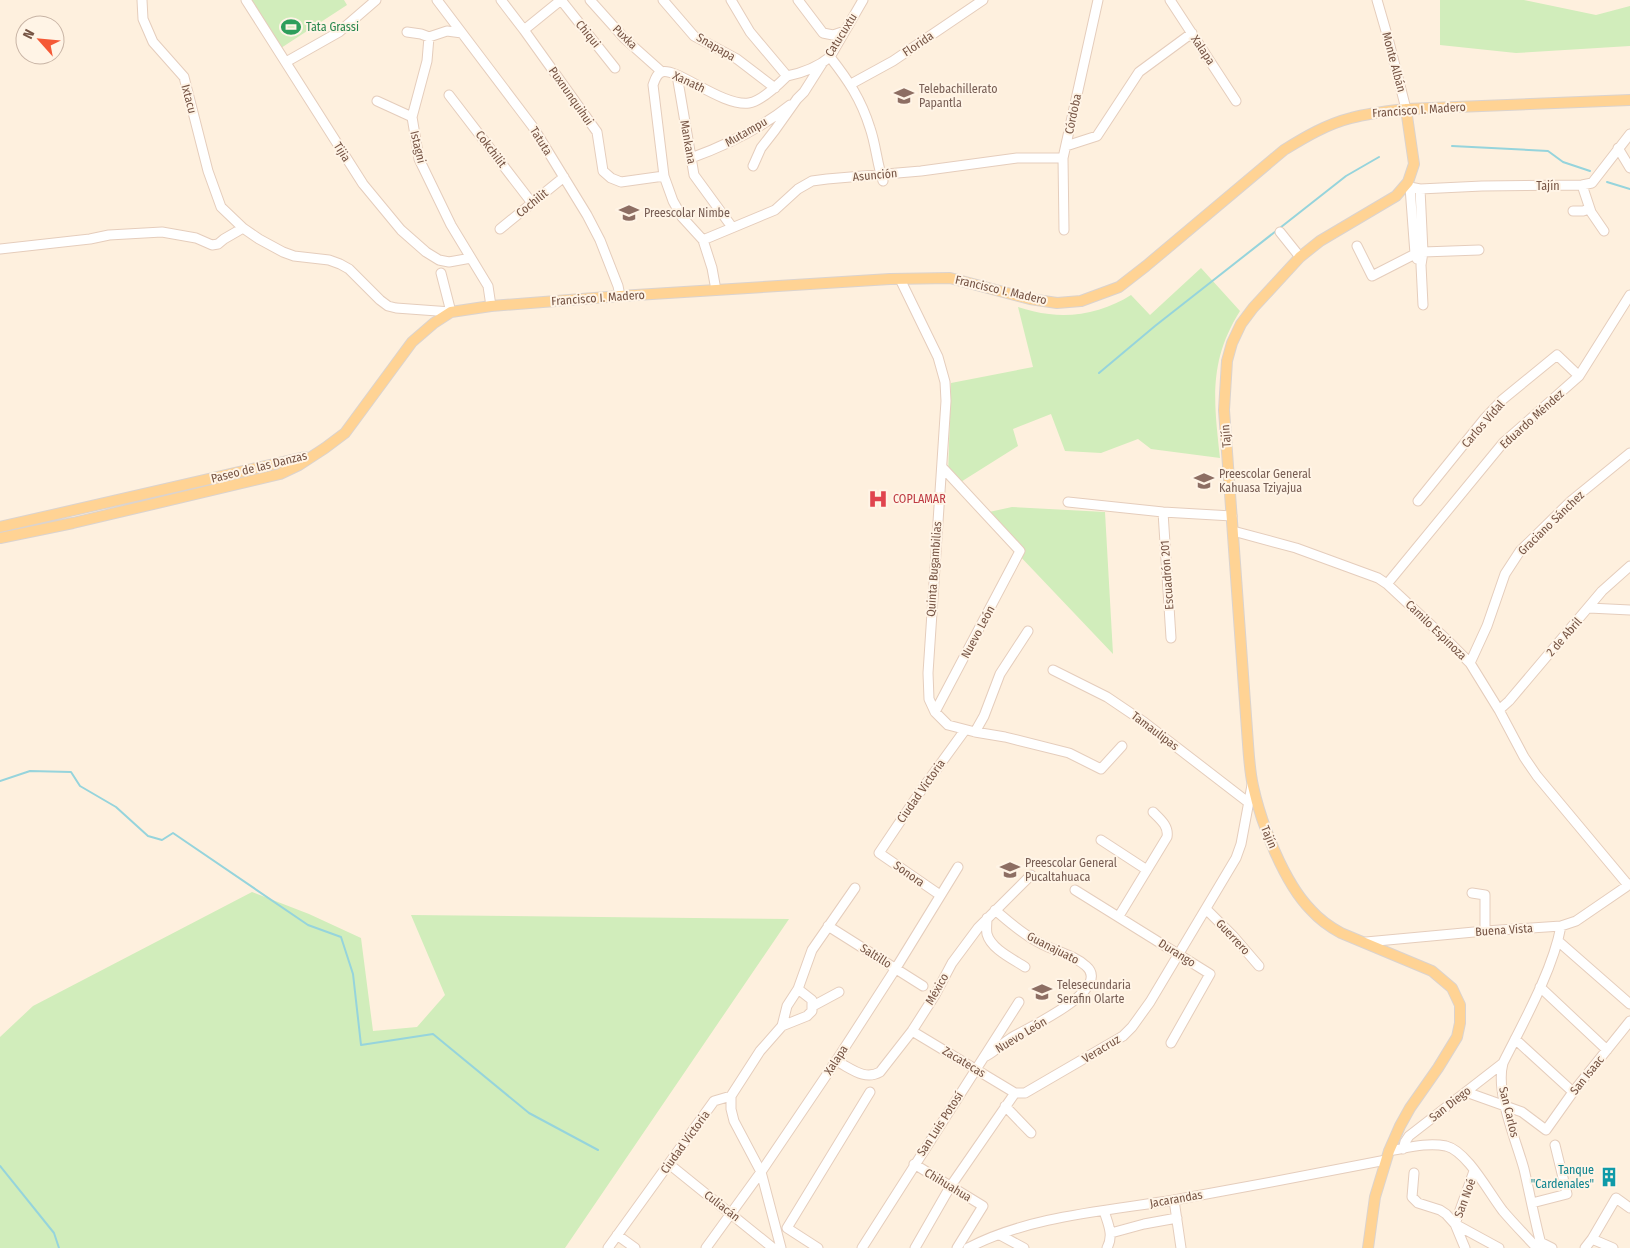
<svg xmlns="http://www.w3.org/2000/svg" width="1630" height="1248" font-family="'Fira Sans Condensed',sans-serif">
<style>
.green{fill:#d1edbb}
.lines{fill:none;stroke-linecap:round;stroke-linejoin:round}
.stream{stroke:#96d4dc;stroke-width:2}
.minor-casing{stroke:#e5cdbc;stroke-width:11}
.major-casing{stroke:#dbd3ce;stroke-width:12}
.minor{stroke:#fff;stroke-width:9}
.major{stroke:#ffd394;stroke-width:10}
.labels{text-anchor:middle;stroke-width:4;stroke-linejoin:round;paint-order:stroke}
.leisure-label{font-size:12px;fill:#27864d;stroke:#fff4e6;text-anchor:start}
.street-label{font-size:12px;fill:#765444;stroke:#fff4e6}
.education-label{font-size:12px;fill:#785e54;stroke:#fff4e6;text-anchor:start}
.health-label{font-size:12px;fill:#be3a42;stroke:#fff4e6;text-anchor:start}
.culture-label{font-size:12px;fill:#0d838f;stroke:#fff4e6;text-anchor:end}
</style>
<rect width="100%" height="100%" fill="#fef0de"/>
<path class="green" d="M250 0H344L347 5 281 48Z
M1440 0H1524L1596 15 1630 6V46L1516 53 1440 45Z
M1201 268 1240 311C1208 362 1214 402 1220 458L1151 449 1138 439 1101 453 1065 451 1051 414 1013 429 1018 446 956 485 948 476 951 383 1033 367 1018 307C1028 310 1038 313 1049 314 1076 318 1108 310 1131 295L1150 315Z
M1012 507 1105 512 1113 654 980 514Z
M252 892 309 914 361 938 373 1031 417 1027 445 995 411 915 789 919 565 1248H0V1037L33 1006Z"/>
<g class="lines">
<path class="stream" d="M1452 146 1548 151 1563 162 1590 171
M1607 182 1630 189
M1099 373 1155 326 1346 176 1379 157
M0 781 30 771 71 772 80 786 116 807 148 836 162 840 173 833 308 925 341 937 353 974 361 1045 433 1034 529 1113 598 1150
M0 1166 54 1233 59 1248"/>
<defs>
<path id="minor" d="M142 0 143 19 153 42 184 77 208 171 221 207 243 228 259 239 283 252 294 256 329 260 340 264 349 269 380 300 388 306 396 308 451 312 441 273
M246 0 363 184 401 230 426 252 439 260 449 262 471 258
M437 0 533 127 587 215 600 240 618 286 620 296
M501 0 524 30 597 132 603 171 611 178 621 182 664 176
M561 0 615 68
M590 0 625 39 662 72
M663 0 694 36 737 59 775 88
M798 0 823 33 833 35 845 31
M1170 0 1236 101
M1377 0 1388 38 1406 109
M524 30 561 0
M407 32 421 34 429 37
M429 37 427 61 412 117 419 159 451 225 488 286 491 306
M429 37 447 31 462 33
M830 57C848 80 861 99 870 128 876 145 877 164 883 181
M286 62 339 32 376 0
M677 75 694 175 732 227
M787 76C802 73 818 67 830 57L863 0
M851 84 893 61 983 0
M449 95 532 203
M377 101 412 117
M1066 146 1097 136 1139 72 1192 33
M1618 148 1630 168
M691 158C727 145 760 129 790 105
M753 166 761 148 775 130 797 99 804 92 823 62
M1408 182 1410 187 1420 189 1482 186 1582 185 1592 183 1630 134
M1582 185 1591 212 1604 231
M1410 187 1415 254 1417 259
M1420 189 1423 252 1421 265 1423 305
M1573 211H1583L1589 209
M500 229 564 177
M1064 230 1063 158 1098 0
M1280 232 1300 257
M703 240 775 210 798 189 812 181 827 179 921 171 1017 158H1063
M1357 246 1372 276 1415 254 1423 252 1479 250
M0 249 90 239 109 235 162 232 196 238 212 245 218 244 224 239 243 228
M900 279 938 357 945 382 946 401 928 673 929 699 935 712 948 725 975 732 1005 737 1069 753 1101 769 1122 746
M716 290 712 268 703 240 682 217 673 201 664 176 653 85C655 80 656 74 662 72 676 67 723 107 749 103 761 101 778 85 787 76L750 32 731 0
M1418 501 1485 418 1502 400 1557 355 1579 376
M1068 502 1163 512 1232 516
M1163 512 1171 638
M1233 531 1296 548 1378 578 1387 584 1445 638 1470 663 1499 710 1524 757 1537 776 1628 885
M1387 584 1503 443 1579 376 1630 295
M1589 608 1630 610
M1470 663 1487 626 1505 574 1520 551 1571 501 1630 453
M1053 670 1107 697 1144 722 1249 803
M1499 710 1509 701 1602 591 1630 566
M935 712 1020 551 942 467
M975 732 984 716 1000 674 1028 631
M1101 840 1147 870
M1075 890 1210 974 1171 1043
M1472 893 1485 895V931
M940 895 879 853 920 792 965 730
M1206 909 1234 937 1259 966
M1119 916 1167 837C1169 826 1160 819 1153 812
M987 918C987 923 986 929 987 934 991 949 1013 959 1025 967
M828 926 923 986
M1558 941 1630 1004
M1366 942 1485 931 1561 926 1576 921 1630 884
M1540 987 1607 1050
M813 1006 839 992
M782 1026 807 1016 812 1011V1000L798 989
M912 1031 1015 1093H1025L1123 1036 1132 1027 1150 1002 1236 858 1241 844 1252 785
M1515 1039 1573 1092
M986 1056C995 1051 1002 1044 1011 1038 1023 1030 1114 990 1086 966 1073 954 1053 951 1038 942 1022 934 1008 921 995 910
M836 1061C851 1068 864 1081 880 1072L912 1031 935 995 952 963 978 928 1031 875
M1466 1092 1522 1112 1546 1130 1573 1092 1630 1021
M731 1096V1109L734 1121 761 1172 781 1248
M1005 1106 1031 1133
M1403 1149 1405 1142 1409 1136 1503 1063
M1389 1151C1407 1148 1427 1142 1446 1146 1467 1151 1489 1193 1503 1211 1514 1224 1526 1236 1537 1248
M669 1164 773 1248
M914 1164 983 1206 957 1248
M1414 1173 1412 1197 1418 1203 1440 1210 1446 1214 1455 1224 1499 1248
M1174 1200 1181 1248
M1532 1203 1567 1194 1555 1145
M1104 1211C1108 1224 1114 1235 1107 1248
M1455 1224 1474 1171
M1455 1224 1465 1248
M1111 1233 1144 1224 1177 1218
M617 1235 635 1248
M1000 1235 1024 1248
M1592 1239 1613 1248
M1540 1242 1552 1248
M608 1248 714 1101 731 1096 760 1051 782 1026 787 1006 798 989 812 950 855 888
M706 1248 761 1172 836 1061 896 968 958 867
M818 1248 787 1228 870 1092
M862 1248 1019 1002
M915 1248 950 1187 1015 1093
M968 1248C1029 1216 1106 1211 1174 1200 1245 1187 1315 1174 1386 1160
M1542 1248C1535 1222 1530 1195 1524 1169 1516 1140 1495 1092 1503 1063 1523 1023 1553 970 1561 926
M1585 1248 1592 1239 1616 1198 1630 1208"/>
<path id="major" d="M0 527 305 457
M0 538 73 523 280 474 299 465 325 448 345 433 412 342 434 323 451 312 491 306 620 296 890 279 950 278 1030 299 1057 303 1081 301 1119 287 1146 266 1284 150C1305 137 1327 124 1351 118 1369 113 1388 111 1406 109L1630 100
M1368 1248 1375 1197 1389 1151 1400 1126 1410 1108 1438 1068 1457 1037 1460 1023V1005L1452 988 1432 971 1341 933C1330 927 1320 920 1311 910 1284 883 1261 823 1253 786 1250 773 1249 758 1248 744L1224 410 1227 361 1232 343 1241 324 1253 308 1300 257 1320 241 1396 196 1408 182 1414 164 1406 109"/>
</defs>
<use href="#minor" class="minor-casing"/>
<use href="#major" class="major-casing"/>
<use href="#minor" class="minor"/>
<use href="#major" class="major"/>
</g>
<defs>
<symbol id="stadium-bare" viewBox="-9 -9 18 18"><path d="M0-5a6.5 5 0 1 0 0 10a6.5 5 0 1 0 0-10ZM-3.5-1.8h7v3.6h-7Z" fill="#2e9e5b" stroke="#fff4e6" stroke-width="2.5" paint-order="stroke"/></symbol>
<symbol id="university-bare" viewBox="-9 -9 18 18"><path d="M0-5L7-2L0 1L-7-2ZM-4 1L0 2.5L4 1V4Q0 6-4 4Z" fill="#8d6e63" stroke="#fff4e6" stroke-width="2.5" paint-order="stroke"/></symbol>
<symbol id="school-bare" viewBox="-9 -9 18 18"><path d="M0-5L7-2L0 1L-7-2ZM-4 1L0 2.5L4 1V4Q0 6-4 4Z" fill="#8d6e63" stroke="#fff4e6" stroke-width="2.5" paint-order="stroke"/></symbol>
<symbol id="hospital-bare" viewBox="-9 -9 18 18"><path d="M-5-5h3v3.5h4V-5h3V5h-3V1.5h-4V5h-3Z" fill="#e0444e" stroke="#fff4e6" stroke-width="2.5" paint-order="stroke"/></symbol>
<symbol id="building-bare" viewBox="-9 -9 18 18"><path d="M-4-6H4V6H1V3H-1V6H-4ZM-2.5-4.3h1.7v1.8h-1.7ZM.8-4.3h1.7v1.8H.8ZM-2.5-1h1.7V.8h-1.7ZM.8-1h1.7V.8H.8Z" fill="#0f9aa8" stroke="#fff4e6" stroke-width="2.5" paint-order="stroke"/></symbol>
</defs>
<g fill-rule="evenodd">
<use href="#stadium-bare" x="277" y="13" width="28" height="28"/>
<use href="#university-bare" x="890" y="82" width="28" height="28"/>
<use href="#school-bare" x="615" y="199" width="28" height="28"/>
<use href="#school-bare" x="1190" y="467" width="28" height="28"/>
<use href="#hospital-bare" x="864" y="485" width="28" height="28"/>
<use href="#school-bare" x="996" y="856" width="28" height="28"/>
<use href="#school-bare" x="1028" y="978" width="28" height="28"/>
<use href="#building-bare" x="1595" y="1163" width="28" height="28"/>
</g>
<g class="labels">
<g class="leisure-label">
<text x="306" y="31">Tata Grassi</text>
</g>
<g class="street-label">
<text transform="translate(588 34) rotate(51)" y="4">Chiqui</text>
<text transform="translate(841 35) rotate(-58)" y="4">Catucuxtu</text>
<text transform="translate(625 37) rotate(45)" y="4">Puxka</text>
<text transform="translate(918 44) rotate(-34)" y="4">Florida</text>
<text transform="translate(716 47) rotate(30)" y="4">Snapapa</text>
<text transform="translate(1203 50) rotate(56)" y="4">Xalapa</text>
<text transform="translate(1394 62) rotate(75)" y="4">Monte Albán</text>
<text transform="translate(689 82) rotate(25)" y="4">Xanath</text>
<text transform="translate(571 96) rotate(55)" y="4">Puxnunquihui</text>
<text transform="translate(189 99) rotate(75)" y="4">Ixtacu</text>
<text transform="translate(1419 110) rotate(-4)" y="4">Francisco I. Madero</text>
<text transform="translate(1073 114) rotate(-78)" y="4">Córdoba</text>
<text transform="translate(746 132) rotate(-30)" y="4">Mutampu</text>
<text transform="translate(541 141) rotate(58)" y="4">Tatuta</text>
<text transform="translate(688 142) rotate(80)" y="4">Mankana</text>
<text transform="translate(418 147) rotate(76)" y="4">Istagni</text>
<text transform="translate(491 149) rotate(53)" y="4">Cokchilit</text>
<text transform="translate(342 152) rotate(58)" y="4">Tijia</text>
<text transform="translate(875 175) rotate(-5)" y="4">Asunción</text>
<text x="1548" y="190">Tajín</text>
<text transform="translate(532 203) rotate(-39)" y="4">Cochilit</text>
<text transform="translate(1001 290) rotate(13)" y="4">Francisco I. Madero</text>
<text transform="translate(598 298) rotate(-4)" y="4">Francisco I. Madero</text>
<text transform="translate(1532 419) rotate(-42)" y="4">Eduardo Méndez</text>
<text transform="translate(1483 424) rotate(-49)" y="4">Carlos Vidal</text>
<text transform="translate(1226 436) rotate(-94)" y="4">Tajín</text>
<text transform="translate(259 467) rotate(-14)" y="4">Paseo de las Danzas</text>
<text transform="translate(1551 523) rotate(-44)" y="4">Graciano Sánchez</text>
<text transform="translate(934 569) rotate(-86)" y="4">Quinta Bugambilias</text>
<text transform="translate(1167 575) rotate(-94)" y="4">Escuadrón 201</text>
<text transform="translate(1436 630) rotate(44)" y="4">Camilo Espinoza</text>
<text transform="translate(978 632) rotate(-62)" y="4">Nuevo León</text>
<text transform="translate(1564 637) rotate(-49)" y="4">2 de Abril</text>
<text transform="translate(1155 731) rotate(37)" y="4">Tamaulipas</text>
<text transform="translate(921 791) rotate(-55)" y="4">Ciudad Victoria</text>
<text transform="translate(1269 837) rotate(67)" y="4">Tajín</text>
<text transform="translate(909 874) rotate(35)" y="4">Sonora</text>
<text transform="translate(1504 930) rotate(-4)" y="4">Buena Vista</text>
<text transform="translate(1233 937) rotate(47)" y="4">Guerrero</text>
<text transform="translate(1053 948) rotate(27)" y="4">Guanajuato</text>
<text transform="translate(1177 953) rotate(32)" y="4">Durango</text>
<text transform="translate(876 956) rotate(32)" y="4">Saltillo</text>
<text transform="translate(937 989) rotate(-60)" y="4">México</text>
<text transform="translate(1021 1035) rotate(-31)" y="4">Nuevo León</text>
<text transform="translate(1101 1049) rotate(-31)" y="4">Veracruz</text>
<text transform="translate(836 1060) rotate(-57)" y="4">Xalapa</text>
<text transform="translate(964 1062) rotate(31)" y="4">Zacatecas</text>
<text transform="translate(1587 1075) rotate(-51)" y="4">San Isaac</text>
<text transform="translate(1450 1104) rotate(-38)" y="4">San Diego</text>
<text transform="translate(1509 1112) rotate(76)" y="4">San Carlos</text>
<text transform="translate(940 1124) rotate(-57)" y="4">San Luis Potosí</text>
<text transform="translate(685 1142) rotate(-54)" y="4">Ciudad Victoria</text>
<text transform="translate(948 1185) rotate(31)" y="4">Chihuahua</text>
<text transform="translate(1465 1198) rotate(-70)" y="4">San Noé</text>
<text transform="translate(1176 1199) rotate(-10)" y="4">Jacarandas</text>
<text transform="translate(722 1206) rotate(38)" y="4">Culiacán</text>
</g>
<g class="education-label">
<text x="919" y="93">Telebachillerato<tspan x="919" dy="14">Papantla</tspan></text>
<text x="644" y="217">Preescolar Nimbe</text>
<text x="1219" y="478">Preescolar General<tspan x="1219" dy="14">Kahuasa Tziyajua</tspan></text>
<text x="1025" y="867">Preescolar General<tspan x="1025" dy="14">Pucaltahuaca</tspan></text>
<text x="1057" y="989">Telesecundaria<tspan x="1057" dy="14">Serafin Olarte</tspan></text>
</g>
<g class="health-label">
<text x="893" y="503">COPLAMAR</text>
</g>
<g class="culture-label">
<text x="1594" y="1174">Tanque<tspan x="1594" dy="14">"Cardenales"</tspan></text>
</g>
</g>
<g transform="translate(40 40) rotate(297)"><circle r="24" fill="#fff4e6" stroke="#c8b4a5"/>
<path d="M0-4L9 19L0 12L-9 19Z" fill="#f55936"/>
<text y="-8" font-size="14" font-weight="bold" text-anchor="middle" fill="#765444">N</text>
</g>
</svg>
